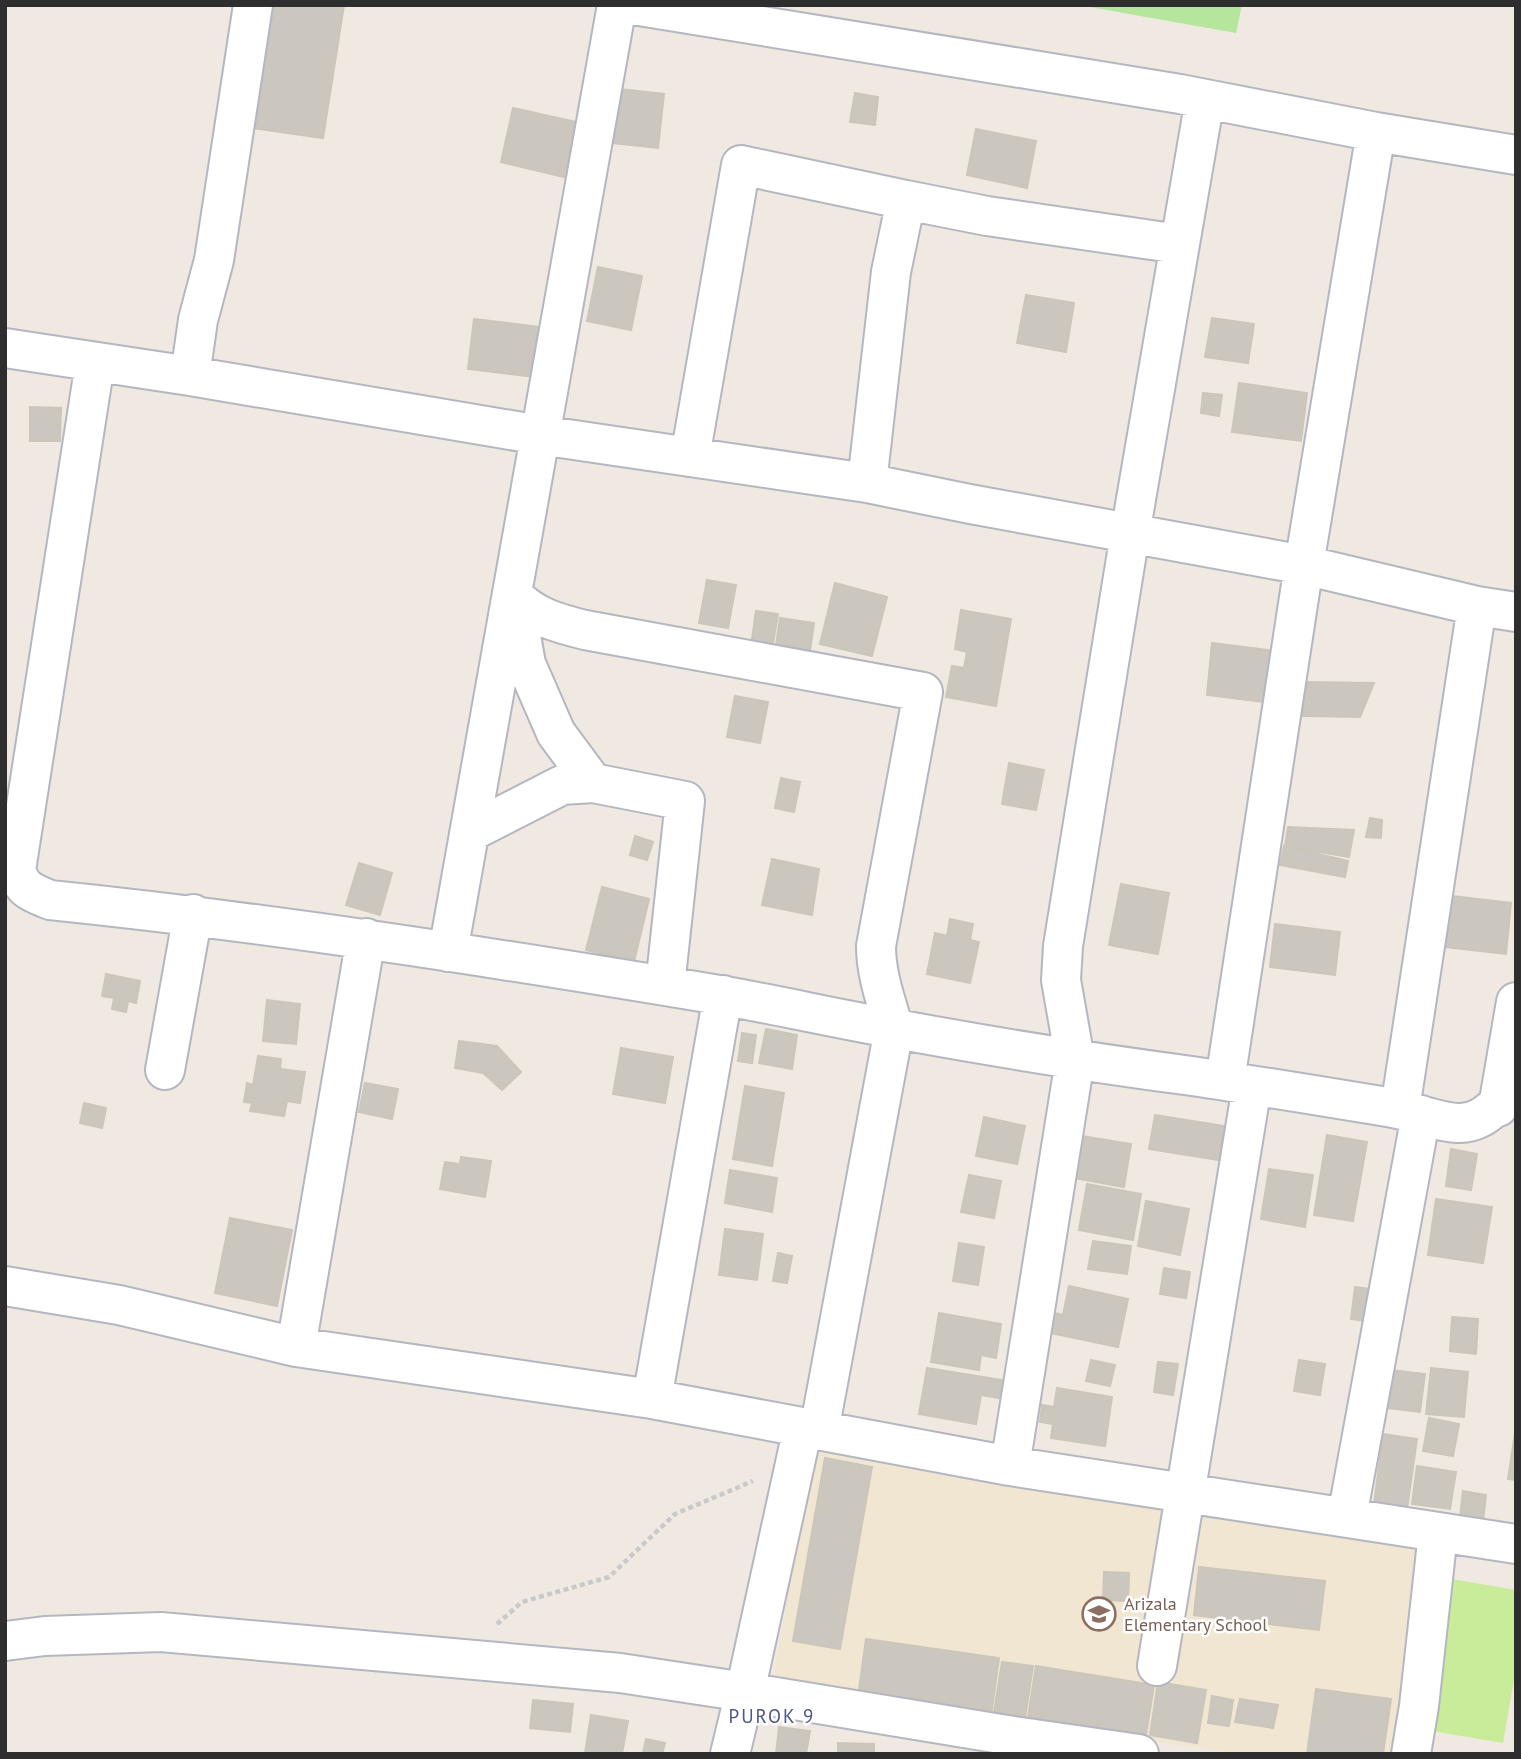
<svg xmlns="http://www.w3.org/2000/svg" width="1521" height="1759" font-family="'PT Sans',sans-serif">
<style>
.education{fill:#f0e6d1}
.green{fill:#b6e59e}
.pitch{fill:#c9ec9a}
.building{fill:#cbc7bf;stroke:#cbc5ba;stroke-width:2}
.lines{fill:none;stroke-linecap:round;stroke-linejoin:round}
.minor-casing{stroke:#b4b7c1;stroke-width:42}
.path{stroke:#c9c9c9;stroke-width:4.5;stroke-dasharray:5 3.5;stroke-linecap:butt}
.minor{stroke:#fff;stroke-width:38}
.labels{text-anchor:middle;stroke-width:5;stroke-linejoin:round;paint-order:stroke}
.education-label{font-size:18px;fill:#785e54;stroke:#fff;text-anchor:start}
.neighbourhood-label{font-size:19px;letter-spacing:2px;fill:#4d5680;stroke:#fff}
</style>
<rect width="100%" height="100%" fill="#efe9e1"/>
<path class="education" d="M814 1444 1425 1540 1391 1754H1244L772 1687Z"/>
<path class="green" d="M1079 5H1242L1236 33Z"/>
<path class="pitch" d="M1446 1578 1516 1590V1668L1503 1743 1420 1729Z"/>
<path class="building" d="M272 5H344L323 138 253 128Z
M619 89 664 94 658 148 613 143Z
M855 93 878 97 875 125 850 122Z
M513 108 576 122 564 177 501 162Z
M976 129 1036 141 1027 188 967 175Z
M598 267 642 276 631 330 587 321Z
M1026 295 1074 303 1066 352 1017 343Z
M1212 318 1254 324 1248 363 1205 357Z
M474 319 540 327 534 377 468 369Z
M1239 383 1307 393 1301 441 1232 432Z
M1203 393 1222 395 1219 416 1201 413Z
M30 407 61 408 60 441H30Z
M707 580 736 585 728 628 699 623Z
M835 583 887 597 872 656 820 644Z
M961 610 1011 619 996 706 946 697 952 666 964 668 967 652 955 649Z
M756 611 778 614 772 649 751 646Z
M780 618 814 623 809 657 775 652Z
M1212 643 1277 651 1271 703 1207 695Z
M1304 682 1374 683 1360 717 1303 716Z
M735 696 768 702 760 743 727 737Z
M1009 763 1044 770 1036 810 1002 804Z
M781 778 800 782 794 812 775 808Z
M1370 818 1382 820 1381 838 1366 837Z
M1288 827 1354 830 1349 857 1285 846Z
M635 836 653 842 647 860 630 855Z
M1284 846 1348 861 1345 877 1280 865Z
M772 859 819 869 812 915 762 905Z
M359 863 392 873 380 915 346 905Z
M1121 884 1169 893 1158 954 1109 945Z
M602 887 649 899 634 962 586 950Z
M1452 896 1511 903 1506 954 1446 947Z
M950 919 973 924 970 940 979 942 970 983 927 974 935 933 947 936Z
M1275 924 1340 932 1335 975 1270 967Z
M106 974 140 981 136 1003 128 1001 126 1012 112 1009 114 998 102 996Z
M267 1000 300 1004 296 1044 263 1041Z
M766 1029 797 1035 792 1069 759 1063Z
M742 1033 756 1035 752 1063 738 1061Z
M459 1041 497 1046 521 1072 502 1090 483 1073 455 1068Z
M621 1048 673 1057 665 1103 613 1094Z
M258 1056 281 1059 280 1069 305 1072 300 1103 287 1101 284 1116 250 1111 252 1103 244 1102 247 1083 253 1085Z
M365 1083 398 1089 392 1119 359 1112Z
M745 1086 784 1093 772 1166 733 1159Z
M84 1103 106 1108 102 1128 80 1123Z
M1155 1115 1224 1126 1219 1160 1149 1149Z
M984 1117 1025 1126 1017 1164 976 1156Z
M1327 1135 1367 1142 1353 1221 1314 1215Z
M1082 1136 1131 1144 1124 1187 1074 1178Z
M1451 1149 1477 1154 1471 1190 1446 1186Z
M461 1157 491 1161 485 1197 440 1189 445 1162 460 1164Z
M1269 1169 1313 1175 1305 1227 1261 1219Z
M730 1170 777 1178 772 1212 725 1203Z
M969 1175 1001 1181 994 1218 961 1212Z
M1087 1184 1141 1194 1133 1240 1079 1230Z
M1436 1199 1492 1207 1483 1263 1428 1255Z
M1146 1201 1189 1209 1180 1255 1138 1246Z
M230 1218 292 1230 277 1306 215 1293Z
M725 1229 763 1234 757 1280 719 1275Z
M1093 1241 1131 1246 1127 1274 1088 1269Z
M959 1243 984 1247 978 1285 953 1281Z
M778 1253 792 1256 787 1283 773 1281Z
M1164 1268 1190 1272 1186 1298 1160 1294Z
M1069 1286 1128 1299 1118 1347 1041 1331 1045 1311 1063 1315Z
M1355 1287 1378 1290 1373 1322 1351 1319Z
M939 1313 1001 1324 996 1358 981 1355 979 1370 931 1362Z
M1452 1317 1478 1319 1476 1354 1450 1351Z
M1091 1360 1115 1365 1110 1386 1086 1381Z
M1299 1360 1325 1364 1320 1395 1294 1391Z
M1158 1362 1178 1364 1173 1395 1154 1392Z
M927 1368 1002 1380 999 1398 981 1395 976 1424 919 1414Z
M1431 1368 1468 1372 1464 1417 1426 1414Z
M1391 1370 1425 1374 1420 1412 1386 1408Z
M1057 1388 1112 1397 1105 1446 1051 1438 1053 1424 1040 1422 1042 1405 1054 1407Z
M1429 1418 1459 1424 1453 1456 1423 1451Z
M1516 1426V1480L1508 1479Z
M1383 1434 1417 1439 1407 1509 1374 1505Z
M825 1458 872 1467 840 1649 793 1641Z
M1417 1466 1456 1472 1450 1509 1412 1504Z
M1463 1491 1486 1495 1483 1521 1460 1518Z
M1199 1567 1325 1581 1319 1630 1194 1615Z
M1104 1572 1129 1573 1128 1601 1103 1600Z
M866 1639 999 1658 991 1715 858 1697Z
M1002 1662 1033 1666 1025 1717 994 1712Z
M1036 1666 1154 1685 1146 1735 1028 1717Z
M1158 1682 1206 1690 1197 1743 1150 1735Z
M1316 1689 1391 1699 1383 1754H1307Z
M1212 1696 1233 1700 1229 1726 1208 1723Z
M1240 1699 1278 1705 1273 1728 1235 1722Z
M533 1700 573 1704 570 1732 530 1728Z
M591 1715 628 1721 622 1754 585 1753Z
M779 1727 810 1731 806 1754H776Z
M646 1739 665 1743 662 1754H643Z
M838 1743 874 1744V1754H838Z"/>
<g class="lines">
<defs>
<path id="minor" d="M633 5 1180 94 1376 132 1304 565 1225 1081
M1376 132 1516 155
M5 348 190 376 540 435 867 483 970 504 1304 565 1477 606 1516 612
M95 363 16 870C22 890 31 892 50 900 274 923 497 958 719 995 778 1005 837 1019 896 1029 994 1047 1093 1063 1192 1076 1259 1086 1326 1097 1393 1108 1415 1112 1436 1122 1458 1123 1485 1124 1496 1102 1516 1091
M190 376 198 320 214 260 253 5
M690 457 741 165 906 200
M867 483 891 272 906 200 987 216 1179 244
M514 596C534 617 557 623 585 630L923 692 876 946C876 975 886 1001 894 1029L819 1431
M518 619 526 664 556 733 593 783
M470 832 562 785 593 783 685 801 665 986
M448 952 617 5
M165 1070 193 914
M1498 1107 1516 1002
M1400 1109 1477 606
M5 1286 119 1305 296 1347 652 1399 1010 1466 1516 1544
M296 1347 366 938
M652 1399 723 995
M1010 1466 1075 1060 1061 980 1063 946 1130 534 1205 99
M1347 1517 1421 1115
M5 1641 45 1636 161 1632 620 1673 745 1692 803 1427
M1157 1666 1252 1086
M730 1754 745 1692 1013 1736 1139 1754
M1411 1754 1419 1706 1438 1533"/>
</defs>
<use href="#minor" class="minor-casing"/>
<path class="path" d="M497 1624 522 1602 609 1577 675 1514 753 1481"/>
<use href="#minor" class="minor"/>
</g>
<defs>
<symbol id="school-ring" viewBox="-11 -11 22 22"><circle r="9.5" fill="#fff" stroke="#8d6e63" stroke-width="1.5"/><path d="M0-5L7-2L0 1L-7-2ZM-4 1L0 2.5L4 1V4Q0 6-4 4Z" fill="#8d6e63"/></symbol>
</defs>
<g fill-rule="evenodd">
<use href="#school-ring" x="1080" y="1595" width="38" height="38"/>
</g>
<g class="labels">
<g class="education-label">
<text x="1124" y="1610">Arizala<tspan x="1124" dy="21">Elementary School</tspan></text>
</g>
<g class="neighbourhood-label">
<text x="772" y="1723">PUROK 9</text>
</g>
</g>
<rect width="1521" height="1759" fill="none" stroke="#2e2e2e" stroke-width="14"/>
</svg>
